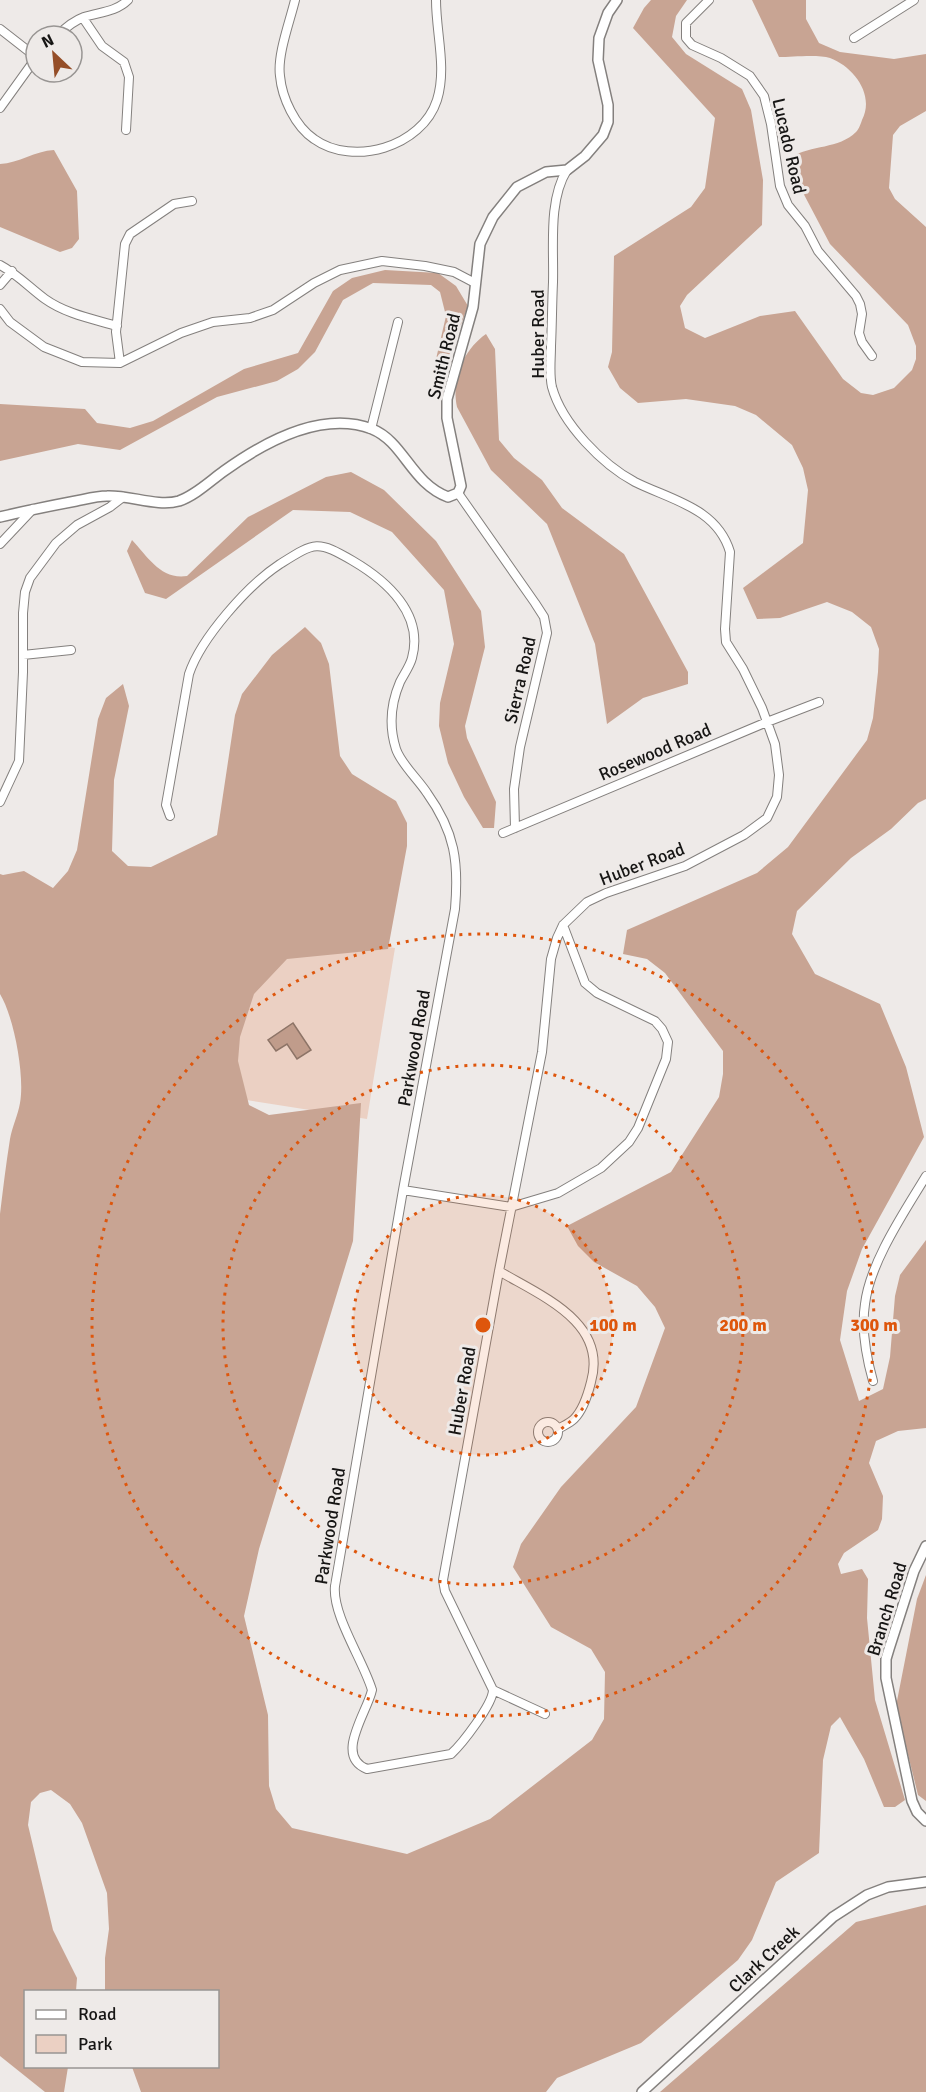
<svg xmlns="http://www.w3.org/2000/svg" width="926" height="2092" font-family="Signika,sans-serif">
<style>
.green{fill:#ebd0c3}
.forest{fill:#c8a493}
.water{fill:#c09c8b;stroke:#8d7467;stroke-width:1.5}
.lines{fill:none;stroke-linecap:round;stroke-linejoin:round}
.minor-casing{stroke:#84807e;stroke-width:10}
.tertiary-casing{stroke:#84807e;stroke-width:12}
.minor{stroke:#fff;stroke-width:8}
.tertiary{stroke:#fff;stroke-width:9}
.ring{fill:none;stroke:#de560c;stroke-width:3;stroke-dasharray:3 6}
.labels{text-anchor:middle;stroke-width:6;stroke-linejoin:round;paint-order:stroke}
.street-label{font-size:18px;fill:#161514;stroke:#eeeae8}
.centre{fill:#de560c;stroke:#eeeae8;stroke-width:3}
.ring-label{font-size:18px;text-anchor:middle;font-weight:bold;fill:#de560c;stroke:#eeeae8;stroke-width:6;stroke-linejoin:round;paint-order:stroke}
</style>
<rect width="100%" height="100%" fill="#eeeae8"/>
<path class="green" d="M228 922 395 948 367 1119 201 1093Z"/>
<path class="forest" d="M651 0H687L676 16 672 37 686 54 742 89 751 110 763 180 762 225 687 295 680 306 685 328 705 338 760 316 795 311 843 379 861 393 873 395 894 388 912 370 916 359V346L908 325 830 244 790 168 791 157C811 145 839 149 856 132 859 129 861 123 862 120 875 95 854 67 830 58 818 54 792 57 779 57L752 0H806V19L819 43 840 52 894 59 926 54V111L900 126 893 135 889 188 895 199 926 227V799L918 803 891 829 851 858 797 911 792 934 815 974 880 1004 906 1067 924 1137 862 1249 847 1291 840 1340 859 1401 883 1389 890 1357 895 1296 900 1275 926 1240V1428L898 1431 876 1441 869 1463 883 1496 882 1519 878 1530 844 1553 838 1564 841 1574 862 1569 868 1579 867 1618 875 1700 905 1800 895 1807H884L864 1759 840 1717 831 1726 823 1760 819 1853 776 1882 752 1940 738 1960 641 2043 557 2078 546 2092H141L132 2067 218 2066V1992L105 1991V1958L109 1929 107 1893 82 1823 70 1804 51 1790 40 1793 31 1802 28 1825 53 1930 77 1978 76 1991 26 1992V2066L68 2067 64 2092H45L0 2056V1214C3 1189 6 1164 10 1139 12 1127 18 1115 20 1103 25 1076 14 1017 0 994V874L3 875 24 871 53 888 68 871 77 850 98 719 106 698 123 684 129 706 114 780 112 851 128 866 151 867 217 835 235 715 242 694 272 655 305 627 321 643 329 664 340 756 352 774 396 801 407 823V846L388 949 287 959 254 994 240 1037 238 1061 249 1105 269 1115 361 1103 353 1241 259 1549 244 1616 268 1715 269 1786 276 1809 292 1828 407 1854 490 1819 592 1740 604 1719 605 1672 591 1649 551 1627 513 1567 521 1544 561 1487 636 1407 665 1328 655 1307 637 1286 594 1262 578 1246 567 1226 671 1172 719 1097 723 1074V1051L665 973 647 959 623 954 627 930 757 873 788 847 867 740 873 718 878 672 879 649 871 627 852 612 827 602 780 618 757 619 743 588 803 543 808 490 803 468 792 445 756 415 735 406 686 399 638 403 620 388 608 367 612 352 614 256 691 207 705 188 715 118 633 28 644 8Z
M54 150 77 191 79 239 72 248 60 252 0 227V164C19 163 35 151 54 150Z
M385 270 438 273 456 286 468 306 440 380 433 372 446 316 440 292 431 285 373 283 343 300 315 352 298 369 277 381 217 397 120 450 78 444 0 461V404L85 409 97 423 130 428 153 421 244 369 298 353 333 291 352 278Z
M486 334 495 349 499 440 514 458 542 480 562 508 624 554 688 672V684L643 698 607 724 595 644 547 524 491 470 457 407C451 380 463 350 486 334Z
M351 472 384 490 436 541 481 611 485 647 465 726 467 738 496 802 494 828H483L464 797 448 763 439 726 440 703 454 644 444 590 392 532 350 512 293 510 166 599 145 593 127 551 132 540C148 557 161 580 187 576L248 517 326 477Z
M926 1575V1801L918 1795 896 1706 917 1599Z
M926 1905V2092H660L856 1922Z"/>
<path class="water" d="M293 1023 311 1050 297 1059 287 1044 276 1051 268 1040Z"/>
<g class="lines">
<defs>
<path id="minor" d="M295 0C290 21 277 55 280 76 282 98 295 126 314 139 353 167 422 147 437 100 447 68 436 33 436 0
M709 0 686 23V38L692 45 721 58 750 76 764 96 771 124 780 186 788 205 805 226 818 251 856 296 860 304 862 314 859 333 862 342 872 356
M83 18 102 46 124 62 129 77 126 130
M0 29 36 57
M57 36C65 28 73 21 84 17 100 12 116 12 128 0
M854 38 914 0
M0 108 36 58
M0 265C17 274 30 288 45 299 66 314 93 319 117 326
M0 285 12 271
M0 309 10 322 44 347 82 362 120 363 181 333 213 322 250 318 273 310 314 283 340 270 382 261 425 266 454 272 475 283
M120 363 116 332 125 244 130 234 174 204 192 201
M371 429 398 322
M458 493 535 603 544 617 547 633 520 747 514 789 515 828
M0 544 33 509
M23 655 71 650
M0 802 19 761 23 672V613L25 592 30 578 56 543 77 525 110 507 123 497
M170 816 166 805 189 674C201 638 248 585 280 564 315 542 317 540 353 561 387 581 424 614 412 658 410 666 404 674 400 682 391 703 389 727 396 749 401 764 418 779 427 793 455 832 459 862 455 909L403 1190 335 1586C332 1615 363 1660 372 1690 367 1713 334 1756 367 1769L451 1754C462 1744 493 1704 493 1690
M503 833 767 722 819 702
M403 1190 511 1207 558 1193 601 1168 629 1142 638 1128 666 1059 668 1042 662 1029 655 1021 597 993 585 983 563 925
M499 1271C541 1296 608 1322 591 1382 588 1394 583 1410 574 1419 570 1423 563 1426 558 1429
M873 1381C866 1356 861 1329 865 1304 870 1262 905 1211 926 1176
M538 1432a10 10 0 1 1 20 0a10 10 0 1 1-20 0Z
M493 1690 445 1591 443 1580 499 1271 542 1052 551 959 557 938 563 925 587 902 606 893 685 866 744 835 767 818 777 797 779 775 775 744 762 708 743 669 726 642 725 629 730 552C717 508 671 500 635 482 603 465 562 424 552 387 549 374 551 360 551 346 552 325 552 304 553 282 554 248 548 200 567 170
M493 1690 545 1714"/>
<path id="tertiary" d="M0 517C25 511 50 506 76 501 86 499 97 496 107 496 130 495 157 507 179 501 196 495 210 481 224 471 263 443 322 410 372 429 404 442 411 483 448 497L458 493 461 486 447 418V399L473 307 480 244 493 217 517 187 546 172 567 170 585 156 603 135 608 122V105L598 60 599 38 608 13 617 0
M926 1546 914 1571 889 1649 886 1659V1678L912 1801 917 1812 926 1821
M642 2092 833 1917 867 1895 888 1887 926 1882"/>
</defs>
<use href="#minor" class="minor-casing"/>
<use href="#tertiary" class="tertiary-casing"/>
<use href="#minor" class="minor"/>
<use href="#tertiary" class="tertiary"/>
</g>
<circle cx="483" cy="1325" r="130" fill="#de560c" fill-opacity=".12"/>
<g class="ring">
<circle cx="483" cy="1325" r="130"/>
<circle cx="483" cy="1325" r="260"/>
<circle cx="483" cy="1325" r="391"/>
</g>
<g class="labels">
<g class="street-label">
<text transform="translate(789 146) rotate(77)" y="6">Lucado Road</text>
<text transform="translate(538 334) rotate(-90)" y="6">Huber Road</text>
<text transform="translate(444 356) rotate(-76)" y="6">Smith Road</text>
<text transform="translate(520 680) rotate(-77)" y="6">Sierra Road</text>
<text transform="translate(655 752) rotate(-23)" y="6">Rosewood Road</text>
<text transform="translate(642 864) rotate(-21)" y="6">Huber Road</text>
<text transform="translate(414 1048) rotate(-80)" y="6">Parkwood Road</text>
<text transform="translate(462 1391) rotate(-80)" y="6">Huber Road</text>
<text transform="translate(330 1526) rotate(-81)" y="6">Parkwood Road</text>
<text transform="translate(887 1609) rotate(-73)" y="6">Branch Road</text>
<text transform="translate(764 1959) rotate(-43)" y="6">Clark Creek</text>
</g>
</g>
<circle cx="483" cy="1325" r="9" class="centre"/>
<g class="ring-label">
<text x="613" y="1331">100 m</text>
<text x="743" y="1331">200 m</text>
<text x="874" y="1331">300 m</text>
</g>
<rect x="24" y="1990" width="195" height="78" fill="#eeeae8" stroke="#989593" stroke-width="1.5"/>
<rect x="36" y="2010" width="30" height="9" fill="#ffffff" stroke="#989593" stroke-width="1.5"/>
<text x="78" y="2020" font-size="18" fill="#161514">Road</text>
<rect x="36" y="2035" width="30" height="18" fill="#ebd0c3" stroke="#989593" stroke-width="1.5"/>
<text x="78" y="2050" font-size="18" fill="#161514">Park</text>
<g transform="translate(54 54) rotate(334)"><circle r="28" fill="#eeeae8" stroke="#989593" stroke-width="1.5"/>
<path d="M0-4.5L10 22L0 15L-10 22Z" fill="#954e28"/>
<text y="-9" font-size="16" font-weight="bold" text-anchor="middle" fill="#161514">N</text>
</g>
</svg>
